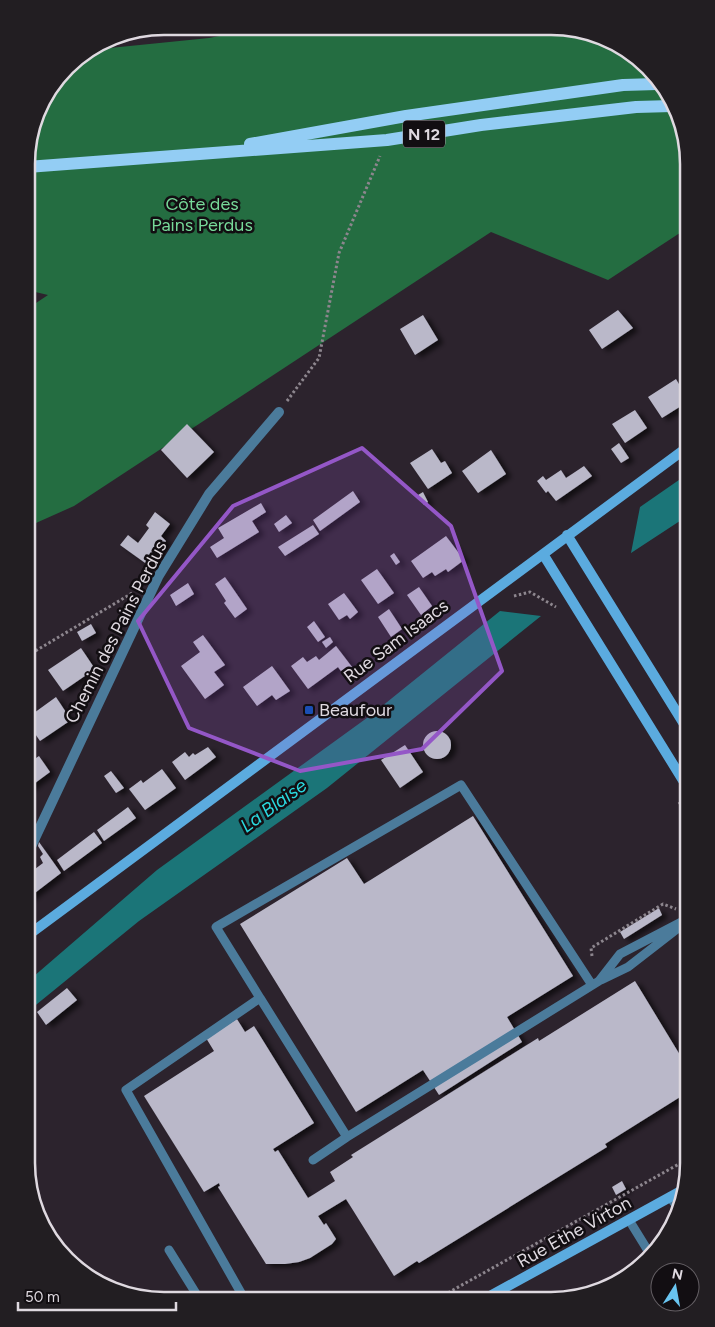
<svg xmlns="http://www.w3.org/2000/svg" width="715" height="1327" font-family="Figtree,sans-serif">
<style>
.forest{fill:#246d41}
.water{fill:#1b7578}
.building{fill:#bab8c9;filter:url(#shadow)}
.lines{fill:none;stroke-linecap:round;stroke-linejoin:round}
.path{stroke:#8d868e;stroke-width:3;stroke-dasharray:2.5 2.5;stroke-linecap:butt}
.lane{stroke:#4b7b9b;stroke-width:9}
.street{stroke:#4b7b9b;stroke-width:10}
.secondary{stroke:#5babdf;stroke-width:10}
.primary{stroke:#93cdf4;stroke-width:12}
.marked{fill:#9457c7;fill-opacity:0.2;stroke:#9457c7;stroke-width:4;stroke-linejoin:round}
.transit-dot{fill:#1a4fb4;stroke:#120e12;stroke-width:2}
.labels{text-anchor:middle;stroke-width:5;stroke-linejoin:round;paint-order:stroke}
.shield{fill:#120e12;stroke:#a29ca2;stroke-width:1}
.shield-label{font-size:16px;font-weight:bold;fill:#dfd9e0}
.park-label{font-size:18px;fill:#77d999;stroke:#120e12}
.street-label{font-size:18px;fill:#dfd9e0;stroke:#120e12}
.poi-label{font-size:18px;fill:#dfd9e0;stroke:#120e12;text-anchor:start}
.water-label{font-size:19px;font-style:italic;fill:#2ad8de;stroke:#120e12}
.rim{fill:none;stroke:#dfd9e0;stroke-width:2.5}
</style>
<defs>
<filter id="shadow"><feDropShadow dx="5.5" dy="3" stdDeviation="2.5" flood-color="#0009"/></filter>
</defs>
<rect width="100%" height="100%" fill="#2c232d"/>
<path class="forest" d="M265 27 578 29 642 60 681 119 689 164V227L608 280 491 232 74 506 27 527V309L48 295 27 290V146L41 103 73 61 90 50 209 38Z"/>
<path class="water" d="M689 473V515L631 553 640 507Z
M500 611 541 616 327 788 139 921 26 1013V983L157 870 371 715Z"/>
<path class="building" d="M618 310 633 328 602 349 589 330Z
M423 315 438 340 415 355 400 329Z
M689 349V361L683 352Z
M676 379 689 401 662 418 648 397Z
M635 410 647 428 625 443 612 424Z
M187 424 214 452 187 478 161 450Z
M619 443 629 458 621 463 611 449Z
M432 449 441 463 445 461 452 473 428 489 410 463Z
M491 450 506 474 478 493 462 471Z
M584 466 592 476 556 501 548 491 546 493 537 481 543 476 546 480 561 470 566 478Z
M353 491 360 502 320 531 313 520Z
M423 492 428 502 424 505 418 495Z
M261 503 266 512 252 521 259 532 217 558 210 547 224 538 218 528Z
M155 512 170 524 161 536 166 541 148 565 120 545 128 535 138 543 149 528 146 525Z
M286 515 292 523 279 532 274 524Z
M313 525 319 534 285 556 278 547Z
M446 536 464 560 448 572 446 569 435 576 432 572 423 578 411 561Z
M394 553 400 562 396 565 390 556Z
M377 569 394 593 378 604 361 580Z
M225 577 247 609 235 618 224 603 226 601 215 584Z
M188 583 194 594 176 606 170 595Z
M419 587 432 606 421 615 407 595Z
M344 593 358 612 350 619 347 615 339 620 328 604Z
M389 609 402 629 391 637 378 617Z
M314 621 325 637 318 642 307 627Z
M91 624 96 633 82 641 77 632Z
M203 635 225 665 214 672 224 685 205 699 181 666 200 652 193 642Z
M330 637 333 642 326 648 322 642Z
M336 646 352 667 343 674 338 667 308 689 291 666 303 657 307 662 316 656 319 660Z
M81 648 95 669 63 691 48 670Z
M272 666 290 691 276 700 272 695 257 706 243 687Z
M56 697 71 720 40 741 27 722V718Z
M423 745a14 14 0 1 1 28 0a14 14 0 1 1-28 0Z
M405 745 423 772 400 788 381 760Z
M208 747 216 757 185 780 172 762 185 752 189 757 193 753 195 755Z
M39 756 50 772 27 789V764Z
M162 769 176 788 145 810 129 789 141 780 143 783Z
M111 771 124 788 116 793 104 776Z
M128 807 136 818 104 841 97 830Z
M473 816 573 976 507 1017 522 1042 439 1095 423 1070 356 1112 240 924 347 858 364 884Z
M27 821 34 832 27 844Z
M94 832 102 843 64 871 57 860Z
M39 842 61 873 27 899V875L43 863 40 857 43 854 38 846Z
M659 908 662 915 624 939 620 932Z
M635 981 683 1060 684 1059 688 1066V1092L605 1144 607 1147 419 1263 417 1261 394 1276 346 1199 318 1216 324 1225 326 1223 336 1239 332 1244 310 1258 299 1262 285 1264H266L218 1187 220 1186 219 1183 204 1192 144 1096 214 1051 206 1038 237 1019 245 1032 254 1026 314 1123 273 1149 275 1152 278 1150 308 1198 335 1181 330 1172 353 1157 351 1155 538 1038 539 1041Z
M67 988 77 1000 46 1025 37 1012Z
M622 1181 626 1189 616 1195 612 1187Z"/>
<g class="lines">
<path class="path" d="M287 401 319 358 339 253 380 156
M514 596 530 592 556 607
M27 656 134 592
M679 802 689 816
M592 956 591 948 663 904 676 909
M435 1300 688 1159"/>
<path class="lane" d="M601 980 628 967 677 929
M260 998 216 927 461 785 592 985
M313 1160 347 1137
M670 1197 676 1205
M629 1220 650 1254
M169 1250 200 1300
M245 1300 126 1090 260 998 347 1137 599 981 620 954 689 918"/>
<path class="street" d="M27 855 158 577 209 494 279 412"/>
<path class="secondary" d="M567 535 689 732
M543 554 689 790
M27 936 689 446
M481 1301 681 1191"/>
<path class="primary" d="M250 144 406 116 623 85 657 84
M27 167 387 140 481 125 636 107 672 106"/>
</g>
<path class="marked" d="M362 448 451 526 502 671 422 749 300 771 189 728 138 621 233 506Z"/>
<rect class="transit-dot" x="304" y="705" width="10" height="10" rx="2.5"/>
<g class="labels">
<rect class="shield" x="403" y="120.5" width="42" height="27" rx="4"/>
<g class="shield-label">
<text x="424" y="140">N 12</text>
</g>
<g class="park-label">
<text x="202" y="210">Côte des<tspan x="202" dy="21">Pains Perdus</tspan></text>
</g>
<g class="street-label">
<text transform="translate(116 632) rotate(-63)" y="6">Chemin des Pains Perdus</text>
<text transform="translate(396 641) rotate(-37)" y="6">Rue Sam Isaacs</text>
<text transform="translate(574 1232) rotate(-29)" y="6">Rue Ethe Virton</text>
</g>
<g class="poi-label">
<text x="319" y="716">Beaufour</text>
</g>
<g class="water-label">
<text transform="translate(273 805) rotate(-36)" y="7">La Blaise</text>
</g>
</g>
<path d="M0 0H715V1327H0ZM164 35H551A129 129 0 0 1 680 164V1163A129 129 0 0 1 551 1292H164A129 129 0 0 1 35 1163V164A129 129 0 0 1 164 35Z" fill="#221e22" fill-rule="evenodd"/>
<path class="rim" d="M164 35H551A129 129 0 0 1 680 164V1163A129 129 0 0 1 551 1292H164A129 129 0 0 1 35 1163V164A129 129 0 0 1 164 35Z"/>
<g transform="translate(675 1287) rotate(11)"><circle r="24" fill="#120e12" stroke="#645f64"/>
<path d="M0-4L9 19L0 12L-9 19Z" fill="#69c4f0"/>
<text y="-8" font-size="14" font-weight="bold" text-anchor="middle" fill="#dfd9e0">N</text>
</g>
<path d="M18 1302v8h158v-8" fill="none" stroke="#dfd9e0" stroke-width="2.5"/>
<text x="25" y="1302" font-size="15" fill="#dfd9e0" stroke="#120e12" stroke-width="4" paint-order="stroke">50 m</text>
</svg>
